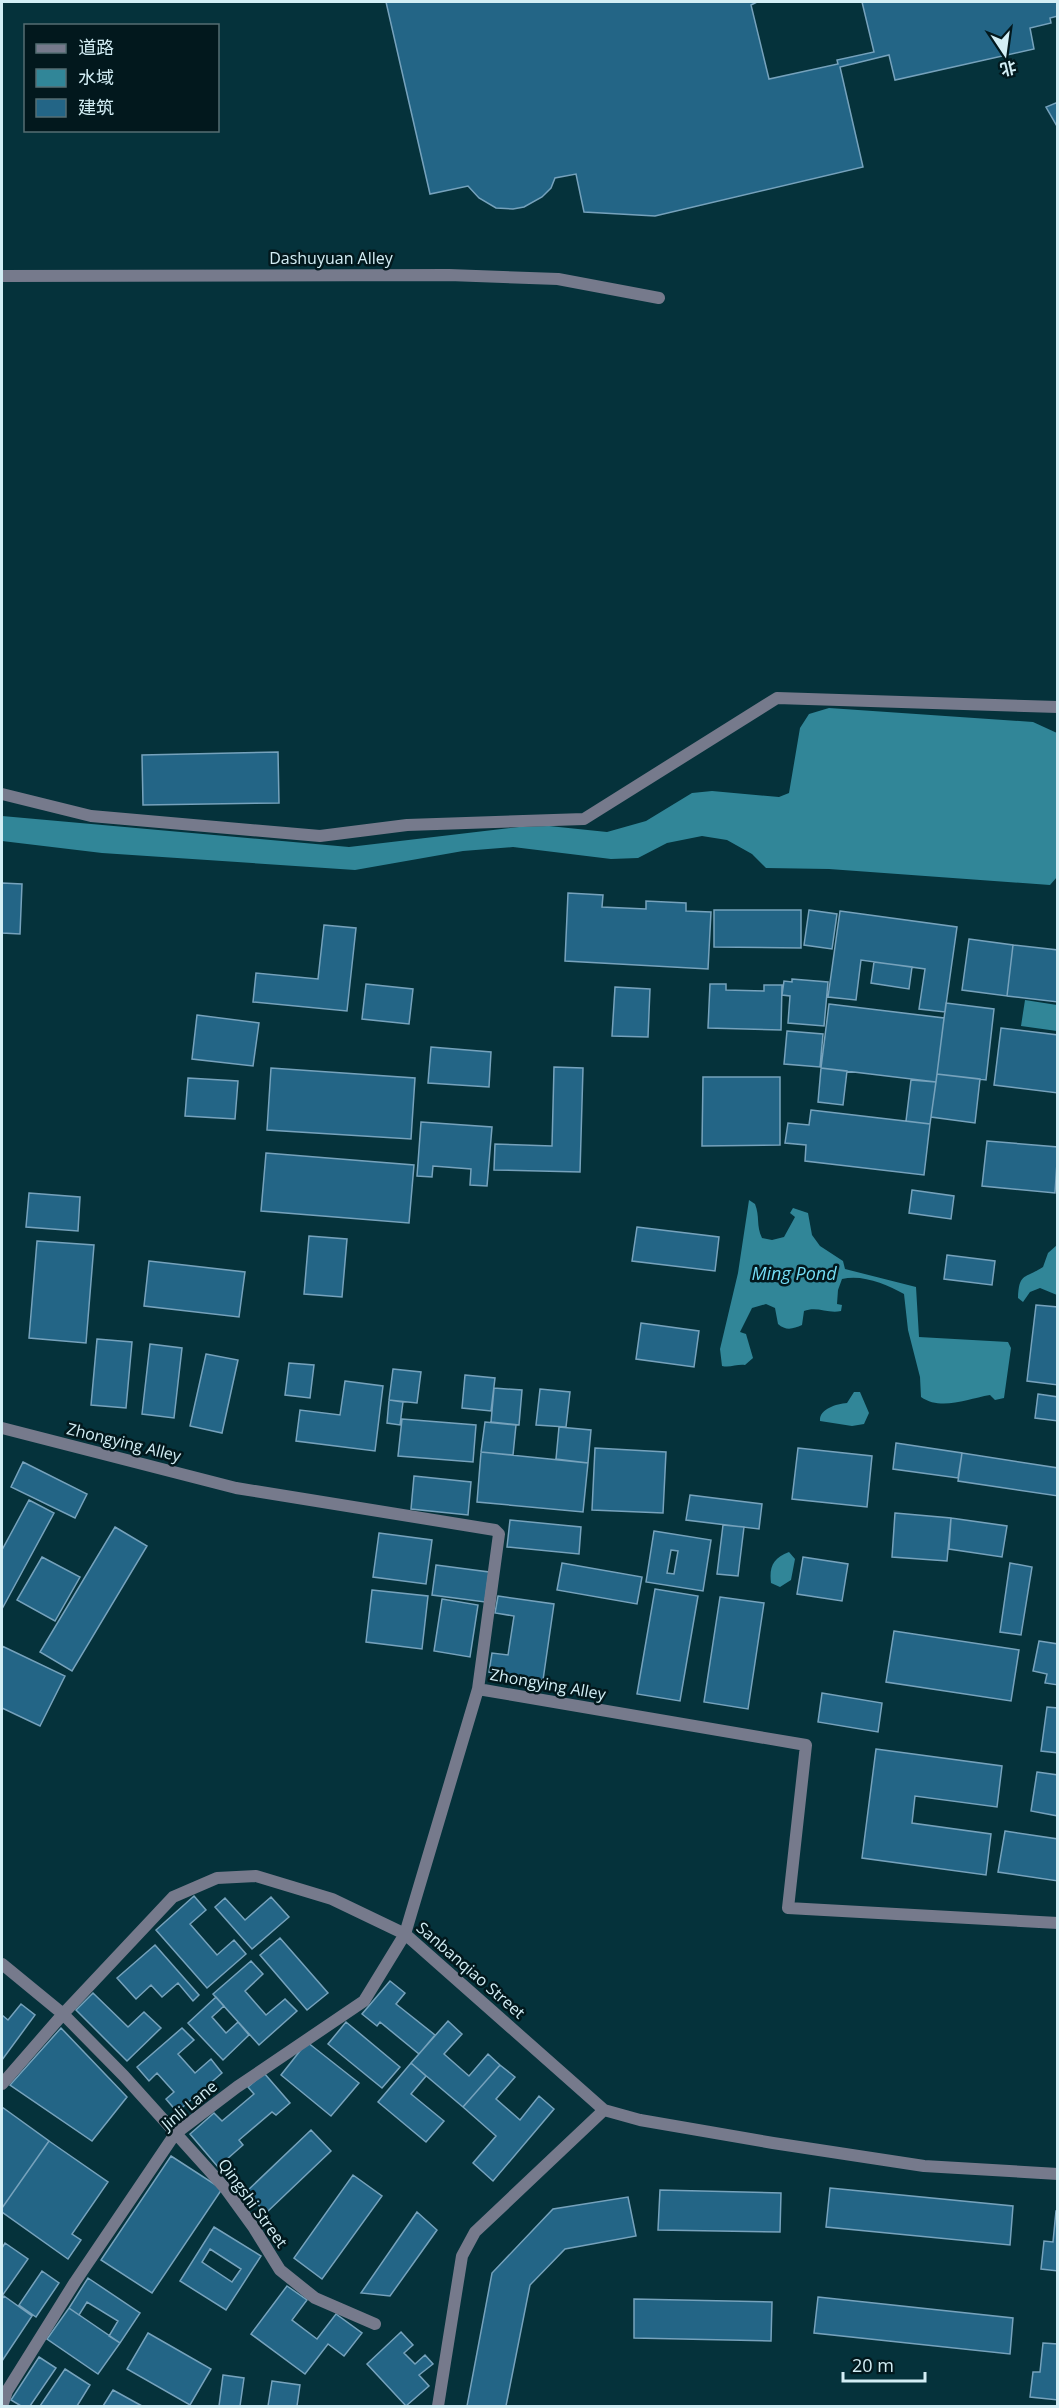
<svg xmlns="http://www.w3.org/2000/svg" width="1059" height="2408" font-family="'Open Sans','Noto Sans SC',sans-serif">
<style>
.water{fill:#318698}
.building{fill:#236586;stroke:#76a2bc;stroke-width:1.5;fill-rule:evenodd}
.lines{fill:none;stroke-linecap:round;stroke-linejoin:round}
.street{stroke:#767a8c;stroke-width:12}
.labels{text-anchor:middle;stroke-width:5;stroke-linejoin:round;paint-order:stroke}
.street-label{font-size:16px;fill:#d3eef5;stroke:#02181d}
.water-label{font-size:18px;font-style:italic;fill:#74ddf5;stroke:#02181d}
</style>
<rect width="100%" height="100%" fill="#05323b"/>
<path class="water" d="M829 708 1033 722 1057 733V877L1050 885 829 869 766 868 752 854 727 840 702 836 667 843 638 858 611 859 513 847 463 851 355 870 102 853 2 841V816L349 847 519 827 549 826 607 832 646 821 692 793 712 791 779 797 789 793 800 728 809 714Z
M1025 1000 1057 1005V1031L1021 1026Z
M749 1200 755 1204C760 1216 756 1226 762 1238L772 1240 784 1237 795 1217 790 1213 793 1208 808 1213 812 1235 820 1246 843 1261 845 1269 916 1287 919 1337 1008 1342 1011 1348 1004 1398 995 1400 990 1395C967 1399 941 1411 921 1397L920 1377 908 1330 904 1294C886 1284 862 1274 842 1279L838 1290 837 1304 842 1305 841 1311C828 1314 817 1306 804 1311L802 1325C793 1329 786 1331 778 1324L775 1308 766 1304 752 1308 740 1332 746 1334 753 1358 745 1365C737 1364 730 1368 722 1366L720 1349 738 1273Z
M1057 1245V1295L1040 1288 1030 1292 1023 1302 1018 1298C1019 1272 1025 1279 1043 1267L1048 1253Z
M854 1392H860L869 1413 864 1424 852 1426 820 1421C819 1409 836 1404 847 1403Z
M789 1552 795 1559 791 1580 780 1587 771 1583C769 1567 773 1558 789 1552Z"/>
<path class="building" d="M386 2H757L751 5 769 79 838 64 837 60 874 52 862 2H1058V16L1050 18 1051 23 1030 28 1034 49 895 80 889 55 840 67 863 167 655 216 584 212 576 174 555 178 551 188 542 197 524 207 513 209 496 208 479 198 468 186 430 194Z
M1058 102V128L1046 107Z
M278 752 279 803 143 805 142 755Z
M2 883 22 884 20 934 2 933Z
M568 893 603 895 602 907 646 909V901L686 903V911L711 912 708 969 565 961Z
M714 910H801V948L714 947Z
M809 910 837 914 832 949 804 945Z
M840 911 957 927 945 1012 919 1009 925 969 861 960 856 1000 828 997Z
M324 925 356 928 347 1011 253 1002 256 973 318 979Z
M969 939 1013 945 1007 996 962 990Z
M1013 945 1058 950V1002L1007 996Z
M874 962 912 967 909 989 871 983Z
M792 979 828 982 824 1026 788 1023 790 996 782 995 784 981 792 982Z
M366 984 413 989 409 1024 362 1019Z
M710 984H726V990L764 991V985H782L781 1030 708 1028Z
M615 987 650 989 648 1037 612 1036Z
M946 1003 994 1009 986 1080 937 1074Z
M829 1004 944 1018 936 1082 821 1068Z
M197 1015 259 1023 253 1066 192 1059Z
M1001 1028 1058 1035V1093L994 1085Z
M787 1031 823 1034 820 1067 784 1064Z
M431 1047 491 1052 489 1087 428 1083Z
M554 1067 583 1068 580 1172 494 1170 495 1144 552 1146Z
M271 1068 415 1078 411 1139 267 1130Z
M821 1068 847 1071 843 1105 818 1102Z
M937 1074 980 1079 975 1123 931 1117Z
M703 1077H780V1145L702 1146Z
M188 1078 238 1081 235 1119 185 1116Z
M911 1080 936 1082 930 1124 906 1121Z
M811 1110 930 1124 924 1175 805 1161 806 1145 785 1143 788 1123 809 1125Z
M421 1122 492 1127 487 1186 470 1185 471 1169 433 1166 432 1177 417 1176Z
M987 1141 1058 1147 1055 1193 982 1186Z
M266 1153 414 1165 409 1223 261 1211Z
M912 1190 954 1196 951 1219 909 1213Z
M29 1193 80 1197 78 1231 26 1227Z
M637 1227 719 1237 715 1271 632 1261Z
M309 1236 347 1239 342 1297 304 1294Z
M37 1241 94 1245 86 1343 29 1338Z
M947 1255 995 1261 992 1285 944 1279Z
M149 1261 245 1272 239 1317 144 1306Z
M1036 1305 1058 1307V1385L1027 1381Z
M641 1323 699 1331 694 1367 636 1359Z
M97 1339 132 1342 126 1408 91 1405Z
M150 1344 182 1348 174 1418 142 1414Z
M206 1354 238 1360 222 1433 190 1426Z
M289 1363 314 1365 310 1398 285 1395Z
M393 1369 421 1372 417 1403 389 1400Z
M465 1375 495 1378 491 1411 462 1408Z
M345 1381 383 1386 375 1451 296 1441 300 1410 340 1415Z
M494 1388 522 1390 519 1425 491 1422Z
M540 1389 570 1392 566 1427 536 1425Z
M1038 1394 1058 1397V1421L1035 1418Z
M389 1400 403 1402 400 1425 387 1423Z
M402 1419 476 1425 473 1462 398 1456Z
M485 1422 516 1425 513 1455 481 1452Z
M559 1427 591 1430 588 1463 556 1459Z
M896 1443 962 1453 958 1478 893 1469Z
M595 1448 666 1452 663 1513 592 1510Z
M798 1448 872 1456 867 1507 792 1499Z
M481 1452 588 1463 583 1512 477 1502Z
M962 1453 1058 1468V1496L958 1481Z
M23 1462 87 1494 75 1518 11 1487Z
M414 1476 471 1482 468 1515 411 1509Z
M690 1495 762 1504 759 1529 686 1520Z
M29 1500 54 1513 2 1609V1550Z
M895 1513 951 1518 947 1561 892 1557Z
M951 1518 1007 1526 1002 1557 949 1549Z
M510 1520 581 1527 579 1554 507 1547Z
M723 1525 744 1527 738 1576 717 1574Z
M115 1527 147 1546 72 1671 40 1652Z
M654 1531 711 1540 703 1591 646 1582ZM671 1550 678 1551 674 1574 667 1573Z
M379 1533 432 1540 426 1584 373 1577Z
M42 1557 80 1577 55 1621 17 1600Z
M803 1557 848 1564 842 1601 797 1594Z
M562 1563 642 1577 637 1604 557 1590Z
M1010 1563 1032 1567 1021 1635 1000 1632Z
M436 1565 489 1572 485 1602 432 1595Z
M655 1589 698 1596 680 1701 637 1694Z
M372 1590 428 1596 422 1649 366 1642Z
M498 1596 554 1604 543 1680 489 1672 492 1653 508 1655 514 1616 495 1613Z
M720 1597 764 1603 748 1709 704 1702Z
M442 1599 478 1605 470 1657 434 1651Z
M894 1631 1019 1650 1011 1701 886 1682Z
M1039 1641 1058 1644V1685L1045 1683 1047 1674 1033 1671Z
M2 1646 65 1676 40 1726 2 1708Z
M822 1693 882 1703 878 1732 818 1722Z
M1047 1707 1058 1708V1753L1041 1751Z
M876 1749 1002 1766 997 1807 915 1796 912 1823 991 1834 986 1875 862 1858Z
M1037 1772 1058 1775V1816L1031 1811Z
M1005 1831 1058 1839V1881L998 1872Z
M194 1896 206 1910 190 1924 217 1955 234 1940 246 1954 207 1988 156 1930Z
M271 1897 289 1917 252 1949 215 1907 225 1898 245 1920Z
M280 1938 328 1993 307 2010 260 1955Z
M155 1945 199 1995 193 2001 178 1983 162 1997 151 1985 136 1999 117 1978Z
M251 1961 263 1974 245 1991 266 2015 285 1999 297 2011 259 2045 213 1994Z
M390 1981 405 1993 396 2004 435 2035 419 2054 380 2022 377 2026 362 2014Z
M93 1993 128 2027 144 2012 161 2028 127 2061 76 2010Z
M216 1997 224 2006 212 2017 226 2033 238 2022 249 2035 223 2060 188 2023Z
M21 2004 35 2015 2 2060V2015L8 2020Z
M448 2021 462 2034 444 2054 469 2076 488 2054 500 2065 463 2107 411 2063Z
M346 2022 400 2067 382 2088 328 2044Z
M61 2028 127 2097 92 2141 10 2085Z
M182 2028 194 2040 178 2054 195 2073 211 2059 222 2073 177 2112 166 2099 174 2092 157 2073 149 2081 137 2067Z
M307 2042 359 2083 331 2116 281 2075Z
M411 2063 426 2076 411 2094 444 2121 426 2142 378 2102Z
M500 2065 515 2077 496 2099 520 2120 539 2096 554 2109 493 2181 473 2163 496 2136 463 2107Z
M264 2073 290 2103 276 2115 272 2112 239 2140 243 2145 218 2167 190 2134 214 2113 222 2121 254 2094 248 2087Z
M2 2107 49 2141 2 2208Z
M311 2130 331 2151 266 2213 246 2192Z
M49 2141 108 2182 72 2234 81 2240 68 2259 2 2212V2208Z
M171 2156 222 2189 152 2293 101 2260Z
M353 2175 382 2196 322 2279 294 2258Z
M830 2188 1013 2206 1010 2245 826 2227Z
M660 2190 781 2193 780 2232 658 2230Z
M628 2197 636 2236 565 2249 530 2285 506 2406H467L492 2273 553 2209Z
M1056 2211H1058V2271L1041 2269 1044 2241 1053 2242Z
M417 2212 437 2230 390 2296 361 2293Z
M214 2227 261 2256 226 2310 180 2281ZM210 2249 241 2269 232 2282 202 2262Z
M5 2243 28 2259 2 2296V2248Z
M42 2271 59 2283 36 2317 19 2305Z
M88 2278 140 2313 120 2343 109 2336 118 2321 87 2302 79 2315 69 2308Z
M287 2286 307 2300 292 2320 317 2339 336 2314 362 2333 344 2356 328 2344 305 2374 251 2334Z
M4 2296 32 2316 2 2361V2299Z
M818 2297 1013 2318 1010 2354 814 2333Z
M634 2299 772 2302 771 2341 634 2338Z
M69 2308 120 2343 98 2374 47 2339Z
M401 2332 413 2345 404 2353 415 2364 425 2355 433 2364 419 2375 429 2386 406 2406 367 2364Z
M148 2333 211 2369 190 2405 127 2369Z
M1043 2343 1058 2344V2400L1030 2397 1033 2372H1040Z
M39 2357 56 2368 30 2406H21L11 2400Z
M65 2369 90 2385 77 2406H40Z
M223 2375 244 2378 240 2406H219Z
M272 2381 300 2385 297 2406H268Z
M113 2390 142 2406H103Z"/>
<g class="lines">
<path class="street" d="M2 276 449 275 558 279 659 298
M2 794 91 816 320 836 407 825 584 819 777 698 1058 707
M2 1428 236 1488 495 1530 499 1534 478 1689 806 1745 788 1908 1058 1923
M2 1964 63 2014 173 1897 217 1878 256 1876 332 1899 405 1934 604 2110 640 2120 773 2143 924 2166 1058 2174
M2 2084 63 2014 124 2076 225 2188 254 2228 280 2270 315 2298 375 2324
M2 2406 7 2391 75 2282 175 2134 237 2087 364 2001 405 1934 478 1689
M438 2406 462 2256 475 2232 604 2110"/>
</g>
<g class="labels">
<g class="street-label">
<text x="331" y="264">Dashuyuan Alley</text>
<text transform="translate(124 1442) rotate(14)" y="6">Zhongying Alley</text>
<text transform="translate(548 1684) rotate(10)" y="6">Zhongying Alley</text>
<text transform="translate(471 1970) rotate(41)" y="6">Sanbanqiao Street</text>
<text transform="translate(189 2105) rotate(-40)" y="6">Jinli Lane</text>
<text transform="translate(253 2203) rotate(54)" y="6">Qingshi Street</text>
</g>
<g class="water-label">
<text x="794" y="1280">Ming Pond</text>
</g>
</g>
<rect width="1059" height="2408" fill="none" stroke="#d3eef5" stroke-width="6"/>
<rect x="24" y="24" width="195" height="108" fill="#02181d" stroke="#566e73" stroke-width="1.5"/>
<rect x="36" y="44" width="30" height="9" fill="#767a8c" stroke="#566e73" stroke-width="1.5"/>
<text x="78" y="54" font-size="18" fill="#d3eef5">道路</text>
<rect x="36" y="69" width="30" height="18" fill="#318698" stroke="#566e73" stroke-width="1.5"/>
<text x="78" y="84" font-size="18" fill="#d3eef5">水域</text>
<rect x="36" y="99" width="30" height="18" fill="#236586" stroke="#566e73" stroke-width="1.5"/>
<text x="78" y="114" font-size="18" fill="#d3eef5">建筑</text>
<g transform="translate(1005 54) rotate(167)" stroke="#02181d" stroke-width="4.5" paint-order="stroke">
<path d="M0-4.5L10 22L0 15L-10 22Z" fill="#d3eef5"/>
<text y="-9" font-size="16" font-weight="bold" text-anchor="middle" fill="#d3eef5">北</text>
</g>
<path d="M843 2372v9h82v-9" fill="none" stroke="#d3eef5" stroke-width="3"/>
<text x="852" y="2372" font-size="18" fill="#d3eef5" stroke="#02181d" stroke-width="4.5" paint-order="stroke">20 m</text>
</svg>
